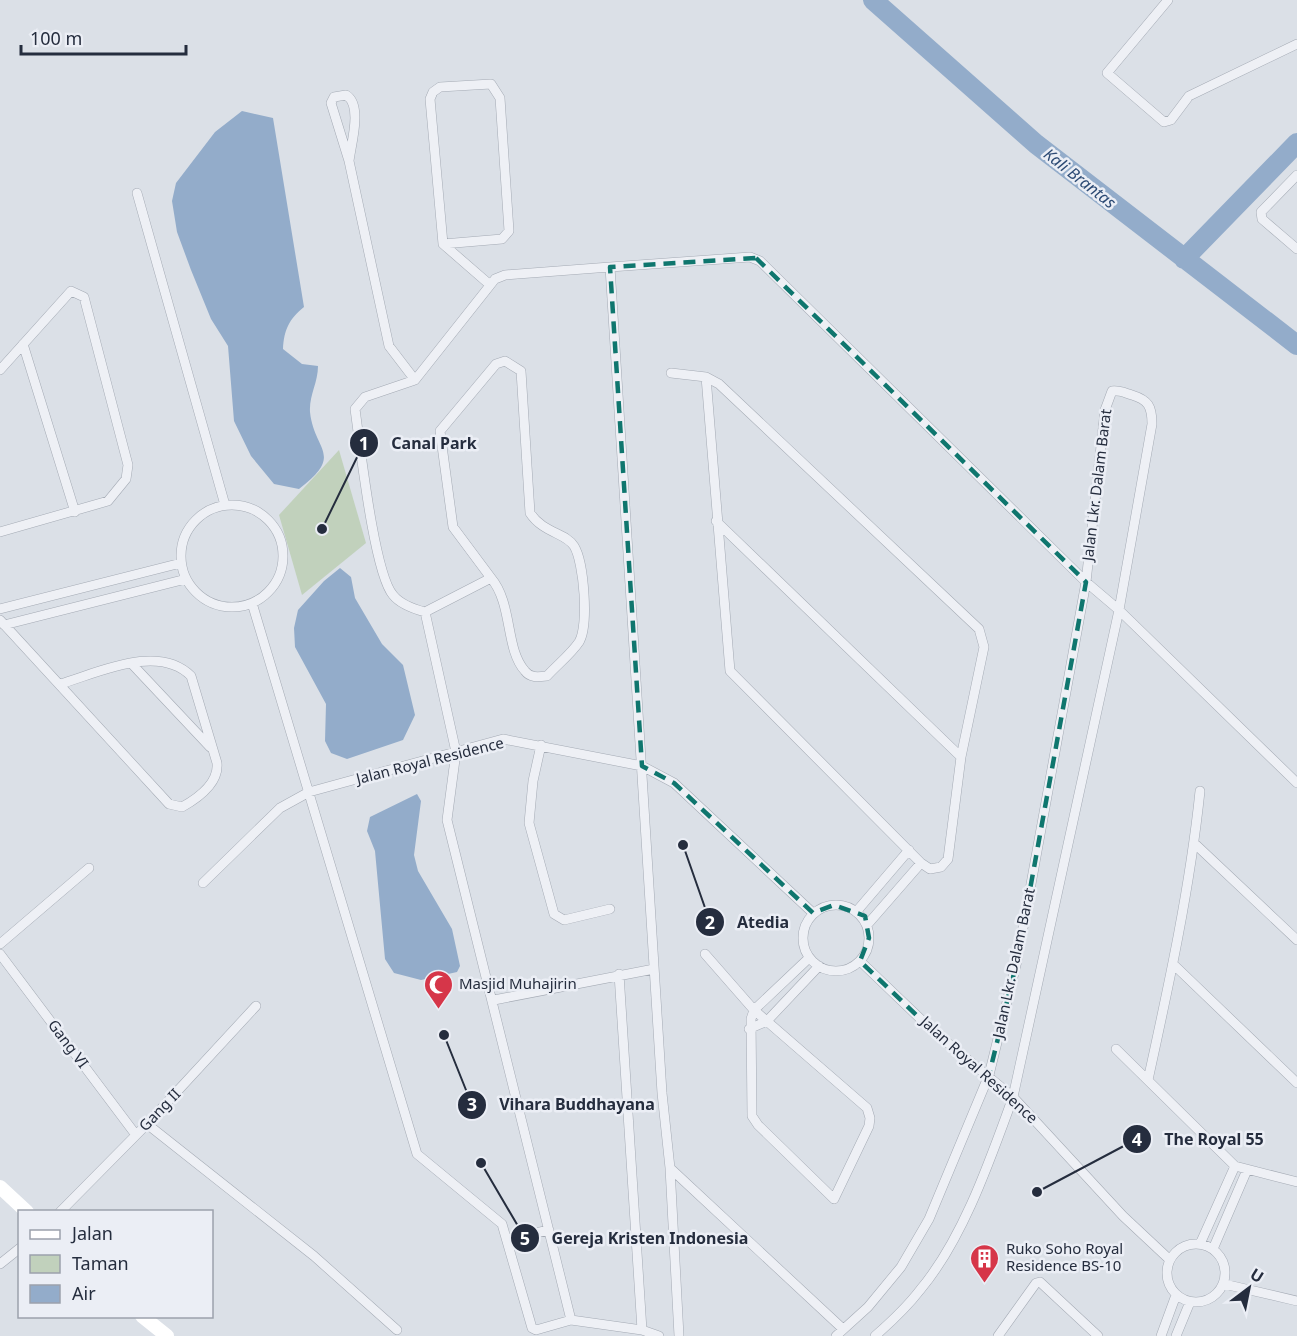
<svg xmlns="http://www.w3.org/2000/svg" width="1297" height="1336" font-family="'Noto Sans',sans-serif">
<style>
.green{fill:#c1d1bc}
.water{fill:#93acca}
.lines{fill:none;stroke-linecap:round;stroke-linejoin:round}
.river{stroke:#93acca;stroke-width:20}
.street-casing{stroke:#a4aab4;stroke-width:10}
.street{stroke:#eef0f5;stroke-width:9}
.secondary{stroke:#fff;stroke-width:14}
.marked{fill:none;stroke:#0f766e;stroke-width:4.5;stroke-dasharray:12 8;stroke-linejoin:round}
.labels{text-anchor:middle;stroke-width:5;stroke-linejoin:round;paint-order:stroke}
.street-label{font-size:15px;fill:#252d3e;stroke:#ebeef5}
.poi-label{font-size:15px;fill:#252d3e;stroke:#ebeef5;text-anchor:start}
.water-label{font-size:16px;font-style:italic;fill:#2c4a74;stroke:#ebeef5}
.leader{fill:none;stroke:#252d3e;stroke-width:2}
.callout-dot{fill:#252d3e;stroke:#ebeef5;stroke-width:2}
.mark-label{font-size:18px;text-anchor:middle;font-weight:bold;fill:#fff}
.callout-label{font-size:16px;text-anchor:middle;font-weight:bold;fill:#252d3e;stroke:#ebeef5;stroke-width:5;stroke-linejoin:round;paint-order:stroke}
</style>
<rect width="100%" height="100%" fill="#dbe0e7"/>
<path class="green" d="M339 450 366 543 302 595 279 515Z"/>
<path class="water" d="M242 111 273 118 304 307C289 319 284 330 283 349L302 364 318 366C318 383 309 395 310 412 314 451 345 454 299 489L274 484 251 456 234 421 228 346 211 319 191 270 177 232 172 201 176 183 215 132Z
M340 568 351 577 355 598 382 644 403 665 415 715 403 740 347 759 331 753 325 741 326 704 295 647 294 628 298 610 324 581Z
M417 794 421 801 414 855 418 871 452 929 460 966 457 972 421 980 394 973 385 959 375 851 367 831 370 817Z"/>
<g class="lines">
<path class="river" d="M873 0 1036 144 1297 345
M1184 259 1297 143"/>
<defs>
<path id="street" d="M1168 0 1107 73 1164 122 1171 120 1189 96 1297 44
M349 161C351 144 363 105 346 95L334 97 331 103 349 161 389 346 415 380
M1297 175 1261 212 1262 219 1297 249
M137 193 225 505
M443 244 502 239 509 231 500 98 491 84 440 87 433 92 430 99 443 244 489 284
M23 344 75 512
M0 370 71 291 84 297 128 465 126 479 108 501 0 532
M671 373 706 377 719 384 979 629 984 647 961 757 948 859 941 867 930 869 921 863 730 671 706 377
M181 556a51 51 0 1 1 102 0a51 51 0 1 1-102 0Z
M716 521 961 757
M491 578 453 527 440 431 496 364 505 361 521 371 530 513C543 533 566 533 574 546 584 562 589 626 579 642 571 654 557 665 547 676 538 677 530 678 525 671 505 649 513 604 491 578L425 612C414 609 400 604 393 595 374 573 360 444 355 409L365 397 415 380 495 279 505 275 610 267
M252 603 417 1154 502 1224 532 1328 536 1330 571 1320 642 1330 659 1336
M0 609 181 563
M425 612 456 752 447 820 571 1320
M0 620 169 804 182 807C198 798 219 783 217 763L191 676C158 643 98 673 60 684
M4 625 186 579
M131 663 210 747
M541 745 533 781 529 823 554 914 564 920 610 909
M1194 843 1297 940
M203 883 280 808 309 792 503 739 642 766 674 783 813 913
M803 938a33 33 0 1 1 66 0a33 33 0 1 1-66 0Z
M856 912 909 850
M867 925 921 863
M0 944 89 868
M0 954 136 1135
M705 954 754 1010 867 1108 870 1118 869 1126 834 1199 758 1125 752 1116 751 1019 754 1010 809 958
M860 961 931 1029 1013 1097 1123 1216 1170 1260
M1173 964 1297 1083
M619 974 642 1330
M494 1000 654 969
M749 1029 767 1021 819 966
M1116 1049 1235 1166 1297 1182
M1148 1080C1169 984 1190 888 1200 791
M147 1124 314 1256 397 1330
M670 1168 679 1336
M60 1212 147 1124 256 1006
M508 1239 549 1230
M1167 1273a29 29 0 1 1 58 0a29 29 0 1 1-58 0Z
M1200 1244 1235 1166
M1213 1249 1247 1170
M0 1264 20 1248
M1224 1284 1297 1301
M843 1329 670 1168 662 1093 610 267 750 257 760 261 1086 582 1119 610 1297 783
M836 1336 868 1307 901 1267 929 1219 989 1075 1017 961 1086 582 1105 410 1112 391C1119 390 1125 393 1132 395 1148 400 1152 406 1152 424L1119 610 1013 1097C990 1160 963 1239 920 1290 907 1307 891 1322 875 1336
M998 1336 1036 1283 1040 1282 1098 1336
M1161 1336 1176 1295
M1176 1336 1190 1302"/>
</defs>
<use href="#street" class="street-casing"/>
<use href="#street" class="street"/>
<path class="secondary" d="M0 1187 27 1212
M142 1316 167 1336"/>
</g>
<path class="marked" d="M756 258 1086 582 1017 961 989 1075 931 1029 860 961 869 938 865 916 834 905 813 913 674 783 642 766 610 267Z"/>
<defs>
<symbol id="mosque-pin" viewBox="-11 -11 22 30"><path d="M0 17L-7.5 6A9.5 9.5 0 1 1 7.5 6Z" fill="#d63649" stroke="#ebeef5"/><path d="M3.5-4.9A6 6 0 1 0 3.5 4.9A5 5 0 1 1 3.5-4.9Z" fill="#fff"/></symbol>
<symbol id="building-pin" viewBox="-11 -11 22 30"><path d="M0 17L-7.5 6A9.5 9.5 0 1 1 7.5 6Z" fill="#d63649" stroke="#ebeef5"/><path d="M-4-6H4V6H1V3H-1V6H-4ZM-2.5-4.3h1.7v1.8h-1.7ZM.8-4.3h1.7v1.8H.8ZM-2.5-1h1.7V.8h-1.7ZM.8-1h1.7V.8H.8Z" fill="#fff"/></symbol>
</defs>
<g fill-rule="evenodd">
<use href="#mosque-pin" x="422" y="968" width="33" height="45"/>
<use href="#building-pin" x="968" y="1242" width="33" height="45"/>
</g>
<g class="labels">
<g class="street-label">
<text transform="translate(1097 485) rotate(-83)" y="5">Jalan Lkr. Dalam Barat</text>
<text transform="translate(430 761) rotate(-14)" y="5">Jalan Royal Residence</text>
<text transform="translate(1014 963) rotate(-78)" y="5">Jalan Lkr. Dalam Barat</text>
<text transform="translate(68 1044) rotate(53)" y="5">Gang VI</text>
<text transform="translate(979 1070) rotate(42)" y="5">Jalan Royal Residence</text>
<text transform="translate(160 1110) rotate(-46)" y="5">Gang II</text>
</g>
<g class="poi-label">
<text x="459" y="989">Masjid Muhajirin</text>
<text x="1006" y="1254">Ruko Soho Royal<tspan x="1006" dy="17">Residence BS-10</tspan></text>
</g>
<g class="water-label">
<text transform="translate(1080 178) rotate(38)" y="6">Kali Brantas</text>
</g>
</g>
<path class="leader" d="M322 529L364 443M683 845L710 922M444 1035L472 1105M1037 1192L1137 1139M481 1163L525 1238"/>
<g class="callout-dot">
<circle cx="322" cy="529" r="6"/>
<circle cx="683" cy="845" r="6"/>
<circle cx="444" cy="1035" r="6"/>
<circle cx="1037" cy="1192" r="6"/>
<circle cx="481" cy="1163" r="6"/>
<circle cx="364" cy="443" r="15"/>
<circle cx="710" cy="922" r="15"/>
<circle cx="472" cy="1105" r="15"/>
<circle cx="1137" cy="1139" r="15"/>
<circle cx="525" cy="1238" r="15"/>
</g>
<g class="mark-label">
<text x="364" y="450">1</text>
<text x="710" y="929">2</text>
<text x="472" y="1111">3</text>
<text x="1137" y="1146">4</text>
<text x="525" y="1245">5</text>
</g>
<g class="callout-label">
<text x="434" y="449">Canal Park</text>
<text x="763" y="928">Atedia</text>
<text x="577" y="1110">Vihara Buddhayana</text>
<text x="1214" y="1145">The Royal 55</text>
<text x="650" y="1244">Gereja Kristen Indonesia</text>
</g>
<rect x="18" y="1210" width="195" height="108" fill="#ebeef5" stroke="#9ca1ac" stroke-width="1.5"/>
<rect x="30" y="1230" width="30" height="9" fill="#ffffff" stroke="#9ca1ac" stroke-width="1.5"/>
<text x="72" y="1240" font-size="18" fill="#252d3e">Jalan</text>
<rect x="30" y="1255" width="30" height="18" fill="#c1d1bc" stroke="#9ca1ac" stroke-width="1.5"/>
<text x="72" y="1270" font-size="18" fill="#252d3e">Taman</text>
<rect x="30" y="1285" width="30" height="18" fill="#93acca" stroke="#9ca1ac" stroke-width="1.5"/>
<text x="72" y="1300" font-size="18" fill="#252d3e">Air</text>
<g transform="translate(1249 1288) rotate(32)" stroke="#ebeef5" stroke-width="4.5" paint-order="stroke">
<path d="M0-4.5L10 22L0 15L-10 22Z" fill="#252d3e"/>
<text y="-9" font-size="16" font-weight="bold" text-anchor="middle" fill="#252d3e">U</text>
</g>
<path d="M21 45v9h165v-9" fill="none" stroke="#252d3e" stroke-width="3"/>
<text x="30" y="45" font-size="18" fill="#252d3e" stroke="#ebeef5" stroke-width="4.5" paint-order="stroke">100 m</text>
</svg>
